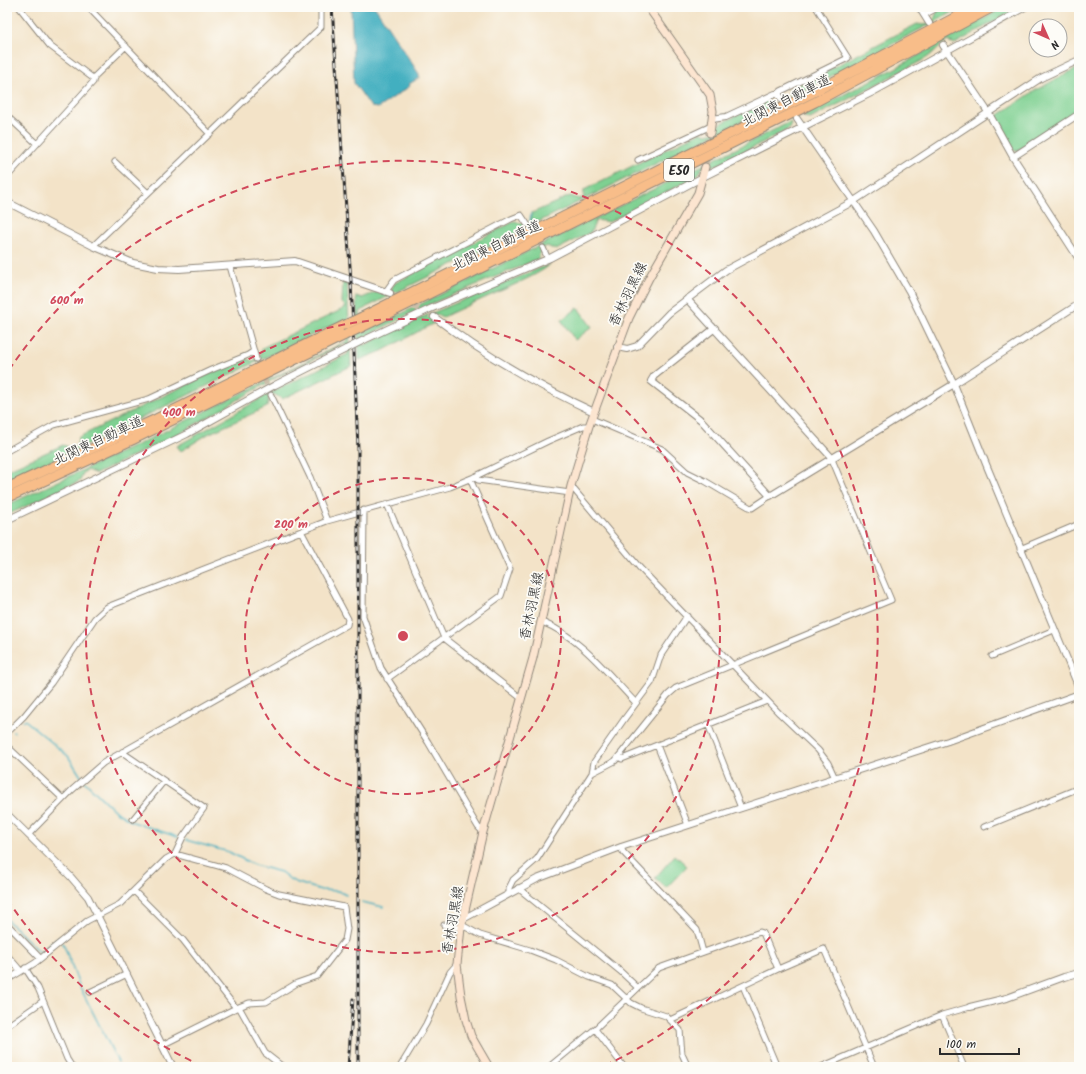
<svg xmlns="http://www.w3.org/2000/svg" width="1086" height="1074" font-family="Kalam,'Klee One',sans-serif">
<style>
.green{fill:#7ed091;stroke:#547e5e}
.water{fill:#42afc0;stroke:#366d76}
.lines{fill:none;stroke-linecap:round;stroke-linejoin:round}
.stream{stroke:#42afc0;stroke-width:1.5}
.minor-tunnel{stroke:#cbbea9;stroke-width:5;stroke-dasharray:5 2.5;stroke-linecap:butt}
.tertiary-tunnel{stroke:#cbbea9;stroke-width:6;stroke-dasharray:6 3;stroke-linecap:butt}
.secondary-tunnel{stroke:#cbbea9;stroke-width:7;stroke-dasharray:7 3.5;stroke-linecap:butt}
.minor-casing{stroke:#8f877a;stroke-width:7}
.tertiary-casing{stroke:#8f877a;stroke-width:8}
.secondary-casing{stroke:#8f877a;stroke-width:9}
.motorway-casing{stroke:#8f877a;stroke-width:11}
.minor{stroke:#fff;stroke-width:5}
.tertiary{stroke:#fff;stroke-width:6}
.secondary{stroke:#fce5d0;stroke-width:7}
.motorway{stroke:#f8bd89;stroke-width:9}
.rail-casing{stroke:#2b2b2b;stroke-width:3}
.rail{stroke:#fdfcf7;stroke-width:1.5;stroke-dasharray:4.5;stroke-linecap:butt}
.tertiary-bridge-casing{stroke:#8f877a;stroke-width:8;stroke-linecap:butt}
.motorway-bridge-casing{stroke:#8f877a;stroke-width:11;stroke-linecap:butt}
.tertiary-bridge{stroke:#fff;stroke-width:6}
.motorway-bridge{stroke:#f8bd89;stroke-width:9}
.ring{fill:none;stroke:#d1495b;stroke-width:2;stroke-dasharray:7 5}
.labels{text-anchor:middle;stroke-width:3.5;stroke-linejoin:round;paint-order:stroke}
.shield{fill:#fdfcf7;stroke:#6a6a68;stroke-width:1}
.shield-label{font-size:13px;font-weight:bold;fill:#2b2b2b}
.street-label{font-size:14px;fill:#2b2b2b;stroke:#fdfcf7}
.centre{fill:#d1495b;stroke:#fdfcf7;stroke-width:2}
.ring-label{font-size:12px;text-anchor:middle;font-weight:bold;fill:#d1495b;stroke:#fdfcf7;stroke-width:3.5;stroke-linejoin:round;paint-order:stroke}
</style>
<rect width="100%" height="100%" fill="#fdfcf7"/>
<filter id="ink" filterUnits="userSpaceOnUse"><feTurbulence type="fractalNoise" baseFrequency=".025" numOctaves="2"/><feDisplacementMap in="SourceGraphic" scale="8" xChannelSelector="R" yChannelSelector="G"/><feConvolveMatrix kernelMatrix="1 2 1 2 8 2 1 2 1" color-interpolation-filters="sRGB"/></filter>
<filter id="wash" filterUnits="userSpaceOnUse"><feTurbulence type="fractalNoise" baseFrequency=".012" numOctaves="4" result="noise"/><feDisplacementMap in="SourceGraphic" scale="16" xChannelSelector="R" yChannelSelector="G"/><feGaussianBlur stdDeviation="0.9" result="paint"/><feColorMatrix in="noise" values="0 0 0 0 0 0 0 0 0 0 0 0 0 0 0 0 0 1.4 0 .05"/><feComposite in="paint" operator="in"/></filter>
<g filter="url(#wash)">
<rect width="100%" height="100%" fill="#f3e3c8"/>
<path class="green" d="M944 7H963L789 98V90L917 24 924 25 934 20 937 11Z
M1005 7H1019L955 44 947 41C937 47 933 55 923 60L810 119 802 116 892 70Z
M1079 67V111L1017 151 1012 150 997 121V116L1036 90Z
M766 101 776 104 367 307 360 312 362 333 790 122 791 123 789 129 720 164 702 168 697 176 609 222 596 220 591 232 556 250 547 246 541 249 538 259 428 305 362 338 363 346 425 316 550 264C544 275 460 307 442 318L437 314 432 319 436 322 382 351 359 360 356 296 362 298 377 292 387 295 392 290 391 289 395 283 515 221 525 225 531 222 532 213 570 196 580 199 584 197V190L701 132 707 134 715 132 718 125Z
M343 281 347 283 351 366 282 399 274 394 269 397 267 407 208 434 181 451 177 446 267 395 348 354 347 345 344 344 281 375 182 432 96 474 87 470 83 473 80 481 7 515V505L139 444 345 342 347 340 345 319 77 449 7 481V470L63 445 72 448 76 446 79 437 227 365 247 359 253 361 259 358 262 348 341 310 346 307 342 303Z
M578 308 592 327 575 340 561 320Z
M675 855 687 866 666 888 655 878Z"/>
<path class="water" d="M351 7H375L419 74V78L409 84 410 86 378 108 371 107 354 83Z"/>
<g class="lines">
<path class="stream" d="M530 222 531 213
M23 721 25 720 68 756 82 778
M13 732H14
M85 782 116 812 133 822 178 837
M186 840 229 852 254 865 281 872 291 880 298 883 321 890 338 891 346 895
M362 902 383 907
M7 920 40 952 60 937
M63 943 79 985 118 1062"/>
</g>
</g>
<g filter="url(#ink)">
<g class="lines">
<path class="minor-tunnel" d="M527 224 543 248
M256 359 271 395"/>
<path class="tertiary-tunnel" d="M390 293 434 317"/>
<path class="secondary-tunnel" d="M705 167 710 133"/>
<defs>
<path id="minor" d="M19 7 50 46 94 79
M88 7 210 134
M924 15 939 7
M947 51 1026 7
M778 94 781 91 848 58 816 7
M7 116 37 144
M638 160 711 126
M115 162 148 193
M7 177 93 82 94 77 126 46
M93 246 321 27V7
M543 248 548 259
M230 266 256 359
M386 291 394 280 511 219 521 215 527 224
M271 395 310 477 327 521
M592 419 662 449 687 472 705 481 749 507 752 508 770 496
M7 451 54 425 149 399 211 370 248 355 254 351
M474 477 478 480 570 493
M571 486 639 567 779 713 818 750 828 763 835 778
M387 504 444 638 521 698
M364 510 363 616 381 668 428 742 478 827 483 832
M1020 549 1079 524
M542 622C580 637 608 674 636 703
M992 656 1054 630
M387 679 501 596 510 569 470 479
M708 724 741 808
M7 733 24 716 51 683 95 618 107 607 327 521 450 487 474 477 548 441 583 426H589
M657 745 688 825
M7 746 63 799
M122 752 204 808 183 837 175 854
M618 757 622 759 767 701
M592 773 615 761 668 695 676 688 891 600 831 457
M133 819 164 781
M984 827 1079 788
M28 835 72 790 103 763 347 625 348 619 301 531
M621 847 623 852 697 930 703 952
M518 888 620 971 638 988
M134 891 183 940 236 1008
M509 893V888L513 880 537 859 592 773 594 762 625 718 652 682 661 655 687 616
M7 924 40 958
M444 925 461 928
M462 925 480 935 530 950 556 960 589 977 612 985 631 1003 641 1008 666 1016 680 1030 682 1054 688 1067
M7 955 20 970
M25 968 38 988 67 1059 72 1067
M7 980 35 963 87 921 120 904 166 859 175 854 226 868 266 889 279 894 344 907 347 929 345 940 317 976 297 983 266 1002 249 1003 236 1008 162 1045
M743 986 777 1067
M90 992 127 974
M239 1007 265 1053 283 1067
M942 1015 964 1067
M670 1020 778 969 824 949 874 1067
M7 1026 43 1001
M595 1029 624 1067
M400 1067 426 1024 450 972 457 964
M549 1067 595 1029 659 968 760 932 763 933 778 969
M821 1067 942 1015 970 1007"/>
<path id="tertiary" d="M919 7 929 23
M943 45 988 112 1013 157 1079 259
M712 119 726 117 775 94H778L783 100
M797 119 874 231 909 291 954 384 986 464 1079 688
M1013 157 1079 114
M7 202 93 246 133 263 158 268 179 269 295 261 390 293
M687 299 831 457
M434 317C483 354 538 386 594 412
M715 328 654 376 651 381 701 420 770 496 954 384 1079 304
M364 340 430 309 550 258 703 177 871 93 947 51
M617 347 627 349 637 346 669 313 726 270 854 201 1041 78 1079 60
M7 520 187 434 275 385 346 349
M7 814 70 876 88 897 173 1067
M463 919 537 879 621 847 948 741 1079 694
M970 1007 1007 998 1064 977 1079 973"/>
<path id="secondary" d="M648 7 710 95 713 111 710 133
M489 1067 471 1036 466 1020 461 996 457 964 461 928 483 832 533 658 571 486 589 426 629 318 649 278 698 193 705 167"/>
<path id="motorway" d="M362 317 810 94 975 7
M362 327 815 102 993 7
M7 488 156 419 345 325
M7 498 132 440 345 335"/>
</defs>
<use href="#minor" class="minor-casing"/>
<use href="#tertiary" class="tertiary-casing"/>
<use href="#secondary" class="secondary-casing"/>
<use href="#motorway" class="motorway-casing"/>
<use href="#minor" class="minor"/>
<use href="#tertiary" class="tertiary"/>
<use href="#secondary" class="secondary"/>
<use href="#motorway" class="motorway"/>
<defs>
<path id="rail" d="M332 7 351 281 358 449V1067
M348 1067 353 999"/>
</defs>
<use href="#rail" class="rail-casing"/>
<use href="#rail" class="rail"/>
<defs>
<path id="tertiary-bridge" d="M346 349 364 340"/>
<path id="motorway-bridge" d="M345 325 362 317
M345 335 362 327"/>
</defs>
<use href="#tertiary-bridge" class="tertiary-bridge-casing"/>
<use href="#motorway-bridge" class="motorway-bridge-casing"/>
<use href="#tertiary-bridge" class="tertiary-bridge"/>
<use href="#motorway-bridge" class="motorway-bridge"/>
</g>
</g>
<g class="ring">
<circle cx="403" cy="636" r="158"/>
<circle cx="403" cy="636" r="317"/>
<path d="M202 1066A475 475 0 0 1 9 902M9 370A475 475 0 1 1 604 1066"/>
</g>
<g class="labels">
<rect class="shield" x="664" y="159" width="30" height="22" rx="3"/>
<g class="shield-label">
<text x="679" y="175">E50</text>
</g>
<g class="street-label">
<text transform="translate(786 100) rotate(-27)" y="5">北関東自動車道</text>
<text transform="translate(496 245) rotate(-26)" y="5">北関東自動車道</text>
<text transform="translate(627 294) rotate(-64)" y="5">香林羽黒線</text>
<text transform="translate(98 440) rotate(-25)" y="5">北関東自動車道</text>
<text transform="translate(531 606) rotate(-78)" y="5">香林羽黒線</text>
<text transform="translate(452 920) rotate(-80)" y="5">香林羽黒線</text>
</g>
</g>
<circle cx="403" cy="636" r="6" class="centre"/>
<g class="ring-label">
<text x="67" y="304">600 m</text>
<text x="179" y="416">400 m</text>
<text x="291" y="528">200 m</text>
</g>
<rect width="1086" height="1074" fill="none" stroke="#fdfcf7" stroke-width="24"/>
<g transform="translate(1048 38) rotate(135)"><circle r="19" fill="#fdfcf7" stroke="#a9a8a5"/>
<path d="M0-3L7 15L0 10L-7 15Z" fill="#d1495b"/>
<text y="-6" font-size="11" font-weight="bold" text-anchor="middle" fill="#2b2b2b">N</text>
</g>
<path d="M940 1048v6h79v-6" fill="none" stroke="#2b2b2b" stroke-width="2"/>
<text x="946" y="1048" font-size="12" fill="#2b2b2b" stroke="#fdfcf7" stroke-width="3" paint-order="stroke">100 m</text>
</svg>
